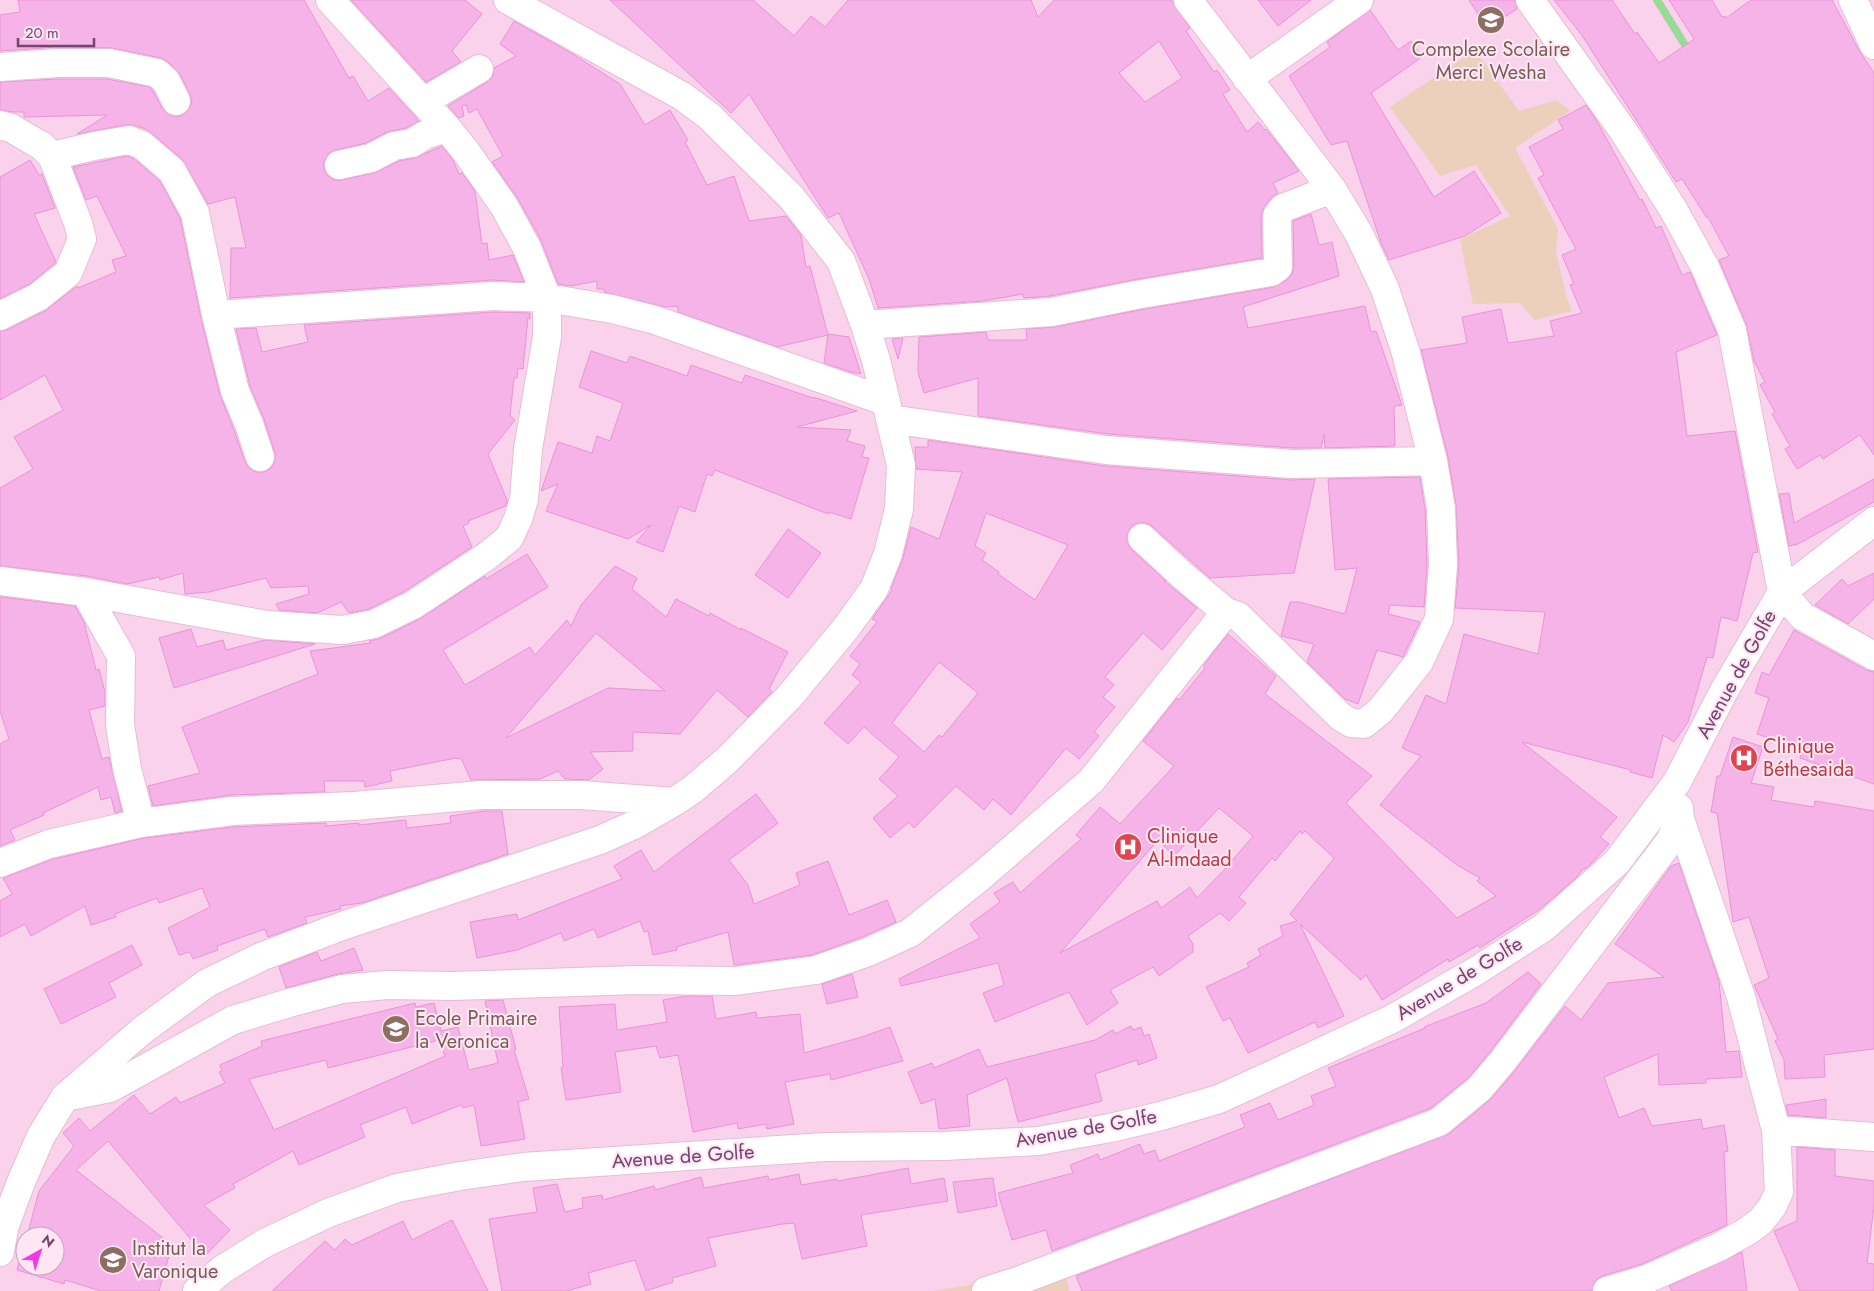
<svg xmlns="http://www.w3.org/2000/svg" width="1874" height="1291" font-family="Jost,sans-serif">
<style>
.residential{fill:#fbd2eb;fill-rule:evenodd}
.green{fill:#ecd0bc}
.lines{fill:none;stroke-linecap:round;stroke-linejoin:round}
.stream{stroke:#98db97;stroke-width:8}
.building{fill:#f6b3e7;stroke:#ea93d7;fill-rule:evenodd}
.minor-casing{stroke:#e5bdd9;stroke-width:30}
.minor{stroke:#fff;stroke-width:28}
.labels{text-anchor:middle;stroke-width:4;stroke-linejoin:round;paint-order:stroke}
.education-label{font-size:20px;fill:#785e54;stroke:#ffe6f4;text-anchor:start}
.street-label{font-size:20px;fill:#76446d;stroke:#ffe6f4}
.health-label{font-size:20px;fill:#be3a42;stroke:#ffe6f4;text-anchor:start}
</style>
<rect width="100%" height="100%" fill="#fedef0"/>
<path class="residential" d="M0 0H1874V1291H0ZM25 1236H55V1266H25Z"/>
<path class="green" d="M1475 50 1519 111 1556 100 1570 111 1515 148 1558 229 1556 251 1566 295 1572 311 1535 320 1520 303 1473 304 1460 239 1510 216 1476 165 1440 176 1390 107Z
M1066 1270 1069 1291H932Z"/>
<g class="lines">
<path class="stream" d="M1657 0 1690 53"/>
</g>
<path class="building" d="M18 0H304L349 78 353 76 368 101 389 88 419 121 406 128 387 132 366 143 336 150 329 153 324 161V169L327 175 334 180H342L374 173 399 161 415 158 442 146 453 160 459 174 462 173 475 191 482 244 487 243 489 260 513 255 524 282 492 280 230 298 231 248H246L235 197 208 204 182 159 148 130 135 125H126L77 134 107 115 24 117V112H13L0 110V82L58 79H107L150 87 153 91 162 108 168 114 176 117 183 115 189 109 192 102 190 94 180 74 167 61 161 58 112 48 57 47 0 51V15L20 12Z
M351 0H465L482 14 452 51 461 62 426 82Z
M610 0H753L794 36 811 16 825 27 848 0H1031L1038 17 1054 0H1171L1190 28 1186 31 1214 72 1217 70 1230 90 1223 94 1247 132 1258 122 1265 130 1266 129 1299 171 1273 183 1278 193 1271 198 1264 207 1261 216 1262 258 1133 280 1050 296 1024 298 1023 294 983 301 878 308 869 279 839 213 828 218 749 94 731 113ZM1159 41 1182 78 1145 102 1119 73Z
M1258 0H1311L1278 26Z
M1469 0H1515L1517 9 1487 28Z
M1554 0H1612L1635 34 1637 32 1659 63 1694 39 1669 0H1712L1722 17 1725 16 1726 18 1751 0H1832L1860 52 1874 73V455L1860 435 1823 459 1820 455 1797 469 1785 449 1790 446 1772 414 1775 412 1760 385 1765 382 1754 361 1746 324 1719 260 1729 256 1708 217 1707 218 1682 179 1676 182 1581 34Z
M1370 10 1398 50 1411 41 1422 57 1371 93 1434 197 1474 171 1501 213 1465 236 1389 260 1381 243 1347 141 1331 145 1289 76 1330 47 1327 42Z
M514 21 571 53 620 84 645 125 670 110 688 140 685 142 707 185 734 176 749 221 786 216 801 235 806 267 810 266 828 335 777 347 678 312V306L665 307 604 292V289H597V281L571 286 558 284 541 240 517 197 492 162 503 156 477 109 469 113 466 105 462 106 464 116 459 118 448 106 487 82 493 76 494 68 516 56 500 44Z
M1586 105 1598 123 1640 200 1642 199 1656 228 1661 226 1682 275 1690 272 1717 335 1676 352 1687 436 1735 431 1758 552 1753 553 1737 621 1721 617 1713 658 1707 657 1688 722 1674 742 1663 735 1652 778 1630 772 1631 770 1522 742 1617 817 1600 837 1609 844 1591 864 1585 869 1584 868 1575 879 1540 909 1480 948 1478 945 1449 962 1448 959 1382 1000 1366 975 1361 980 1300 924 1344 1016 1318 1028 1315 1022 1248 1053 1230 1018 1223 1021 1206 987 1249 967 1247 963 1261 955 1258 949 1283 936 1280 926 1297 921 1290 914 1334 858 1305 831 1302 834 1300 831 1275 861 1272 858 1239 897 1246 903 1229 921 1220 913 1188 936 1193 944V952L1159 976 1153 967 1110 990 1118 1003 1087 1025 1069 992 995 1022 983 993 1004 985 998 963 901 986 899 979 980 938 970 924 1000 902 994 893 1013 882 1020 893 1081 839 1076 835 1100 807 1120 824 1174 766 1143 741 1177 698 1179 700 1205 668 1203 666 1228 634 1276 676 1265 694 1372 776 1346 803 1457 918 1496 896 1477 881 1480 878 1457 865 1380 805 1421 756 1402 748 1426 695 1446 704 1464 634 1538 654 1545 612 1455 608 1459 565 1456 506 1448 457 1421 350 1467 343 1462 317 1501 309 1508 343 1554 336 1550 321 1582 313 1570 285 1574 284 1562 255 1576 249 1538 178 1544 175 1529 147 1563 129 1558 120ZM1219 808 1253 836 1224 870 1197 898 1190 887 1161 908 1157 901 1060 953 1158 840 1174 856Z
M127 156 134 159 160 181 180 218 201 318 220 395 234 430 245 462 249 468 256 472H264L271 468 275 461V453L264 419 250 386 236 329 256 328 262 352 308 342 304 325 493 312 530 313V319L528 318 523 369 518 368 517 378H514L510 416 515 420 488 454 507 500 506 506 468 521 469 523 463 526 472 547 405 591 369 609 349 613 341 602 317 613 279 610 276 604 309 594 308 586 271 588 266 578 209 592 185 594 183 573 160 580 159 577 127 584 87 576 0 566V488L33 469 14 437 63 410 45 375 0 400V331L7 330 45 311 77 286 78 288 116 272 112 260 126 256 97 196 86 200 73 167Z
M30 160 39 175 42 174 55 208 34 214 56 262 30 284 0 299V177Z
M1311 214 1319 245 1332 242 1339 276 1243 307 1248 328 1365 306 1371 332 1376 331 1402 405 1394 406 1395 446 1325 448 1324 434 1321 448H1292L1108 434 978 416V378L924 393 918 372 919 337 986 332 988 340H1027L1026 329 1055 327 1139 310 1274 287 1287 280 1292 274 1294 267 1293 221Z
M828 334 849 337 861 374 851 372 824 363Z
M903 338 898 359 892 339Z
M591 351 627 363 630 356 687 376 691 365 742 383 745 375 813 398V397L857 411 797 427 851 430 847 441 865 446 862 457 869 458 851 519 829 512 828 514 715 470 712 476 707 474 695 512 679 506 663 552 636 542 651 525 628 539 546 511 558 484 541 491 558 442 592 453 597 436 610 441 623 403 579 387Z
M928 440 1105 466 1291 480 1315 479 1294 573 1210 578 1152 526 1146 523H1138L1131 527 1127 535V542L1131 549 1166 581H1164L1197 608 1162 650 1143 633 1105 677 1114 685 1103 697 1115 707 1094 732 1099 736 1079 759 1066 748 1011 815 993 799 984 810 956 786 914 828 909 822 890 838 873 818 898 796 879 779 899 757 864 727 848 744 824 723 861 682 852 675 860 664 850 656 877 622 872 619 892 590 891 589 903 558 911 527 939 539 962 472 916 469 915 447H928ZM986 513 1068 545 1035 600 998 574 999 572 982 560 986 553 975 546ZM939 662 978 693 942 737 939 735 924 752 892 723Z
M1420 477 1425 510 1427 565 1424 607 1390 605 1388 614 1420 622 1403 657 1377 650 1358 704 1345 699 1307 662 1314 644 1281 636 1290 602H1299L1345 614 1357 568 1335 570 1328 479Z
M1874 479V502L1798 544 1789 546 1779 494 1789 493 1794 523Z
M788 529 821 553 788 598 755 575Z
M527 554 548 587 443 650 465 685 530 647 535 655 567 620 571 626 581 605 615 566 637 578 632 589 666 617 676 599 709 616 710 613 741 630V628L788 652 769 689 772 692 748 717 717 690 680 734 633 732V751L590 752 603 769 589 780 565 779 558 771 540 779 471 780 461 758 457 759 456 758 390 771 392 781 365 787 364 781H324L325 792 231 795 153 806 148 786 200 773 182 727 318 674 310 651 371 643 369 641 381 638 420 619 485 576 486 579ZM596 633 665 691 608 688 506 738Z
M1874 573V599L1848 624 1815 605 1842 579 1848 586Z
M0 597 75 606 84 622 96 670 99 669 105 692V706L89 710 102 759 109 757 122 811 115 813 111 797 101 800 98 787 43 813 44 815 10 830 15 840 0 846V744L9 739 0 711Z
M191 629 197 647 223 640 226 650 265 640 315 644 174 688 159 638Z
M1794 630 1866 670 1874 672V784L1800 758 1802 749 1757 734 1769 698 1755 693 1762 672 1769 675Z
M1733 737 1763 747 1751 783 1774 787 1771 800 1814 807 1815 801 1874 811V1049L1824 1055 1825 1077 1785 1079 1784 1060 1775 1041 1778 1039 1754 985 1769 978 1749 917 1733 922 1717 813 1711 812 1717 776H1720Z
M756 794 778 823 729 860 748 885 754 904 800 885 796 873 828 861 849 915 887 900 896 922 862 937 812 955 735 965H734L728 932 676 947 677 950 653 955 648 931 644 932 640 921 598 938 594 929 564 941 561 933 517 950 477 958 470 922 517 914 518 920 622 879 614 866 641 850 654 872Z
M484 811H502L508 854 362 903 340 906 341 909 305 917 307 923 268 937 265 929 217 946 218 950 193 959 190 952 179 955 168 928 210 907 202 888 159 903 157 898 115 914 116 917 91 925 85 906 31 936 25 924 0 937V901L12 894 3 878 54 859 144 838 233 827 326 823V826L359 823V825L406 820 407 828 451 823 450 816Z
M1679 863 1719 981 1726 1052 1739 1051 1742 1077 1706 1079V1083L1659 1085 1658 1054 1604 1077 1619 1118 1644 1108 1652 1126 1701 1119 1703 1129 1724 1125 1728 1151 1724 1152 1727 1225 1642 1264 1602 1276 1595 1281 1592 1291H1082L1076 1276 1449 1134 1491 1099 1514 1072 1565 1006 1581 1020 1608 983 1664 977 1615 944 1671 866Z
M132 945 142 965 109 983 116 997 61 1024 44 989Z
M354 948 363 970 338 974 286 988 279 967 317 952 321 961Z
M1528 972 1541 984 1490 1052 1468 1078 1431 1108 1052 1251 1046 1230 1012 1240 998 1193 1073 1173 1070 1165 1098 1154 1100 1160 1140 1144 1144 1154 1155 1150 1159 1161 1245 1127 1240 1115 1270 1103 1278 1120 1314 1105 1311 1096 1336 1086 1328 1068 1425 1028 1424 1027 1486 1003Z
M852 974 858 997 827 1004 822 984Z
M686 996H712L716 1019 756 1012 757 1018 800 1014 804 1053 862 1037 890 1027 903 1061 831 1080 830 1074 785 1082 794 1124 767 1129 766 1124 738 1129 737 1123 693 1132 678 1055 660 1058 656 1046 615 1052 621 1092 566 1100 561 1068 563 1067 559 1007 615 1004 617 1030 667 1022 663 1000Z
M503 1000 516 1049 514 1050 529 1099 518 1102 525 1139 481 1146 474 1105 463 1108 461 1105 412 1124 406 1107 360 1125 365 1137 299 1165 293 1151 233 1184 235 1188 204 1205 230 1230 205 1256 108 1141 76 1170 172 1245 159 1291H101L65 1280 64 1284 17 1270 25 1241V1266H55V1236H27L39 1191 74 1146 63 1133 79 1118 90 1131 134 1095 150 1114 176 1097 180 1103 225 1083 219 1072 222 1071 220 1065 262 1046 261 1041 415 1003 416 1007 434 1003 441 1031 458 1027 469 1070 498 1063 485 1001ZM439 1040 445 1056 274 1130 249 1079 326 1060 328 1068Z
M1131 1026 1133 1030 1141 1027 1144 1036 1149 1034 1157 1058 1138 1065 1137 1060 1095 1074 1102 1101 1018 1122 1007 1078 967 1095 970 1126 939 1129 935 1099 921 1104 908 1072 932 1063 934 1068 979 1049 987 1067 1095 1040 1113 1030 1115 1034Z
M1826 1099V1118L1788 1115 1786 1105Z
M1797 1147 1835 1150V1176L1874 1181V1206L1867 1263 1874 1264V1291H1800L1774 1231 1797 1221Z
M908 1168 911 1184 944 1178 948 1201 861 1215 867 1246 802 1259 794 1223 783 1224 708 1238 716 1266 672 1278 673 1282 646 1291 635 1260 588 1273 591 1284 567 1291H502L489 1219 537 1212 533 1188 557 1184 565 1212 583 1208 582 1198 602 1195 603 1200 654 1186 655 1190 701 1177 704 1188 768 1176 769 1180 799 1174 801 1185 837 1179 838 1181Z
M993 1178 997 1206 958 1213 953 1182Z
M452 1220 488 1291H272L325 1241 335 1250 345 1239 352 1245 403 1221 412 1240Z
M1742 1252 1747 1291H1672L1669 1286Z"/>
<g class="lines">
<defs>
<path id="minor" d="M1530 0 1624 132 1673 209 1705 267 1732 330 1782 592 1802 616 1874 656
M1853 0 1874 45
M0 67 57 63H109L157 73 166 81 176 101
M1247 79 1359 0
M423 102 479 69
M0 125 11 128 33 141 42 146 52 156 78 223 82 239 68 273 38 297 0 316
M52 156 94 146 129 140 142 145 172 171 195 213 216 315 235 391 249 424 260 457
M339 165 371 158 394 146 412 143 425 135 447 128
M216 315 493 296 547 298 612 309 655 320 885 401
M865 325 1052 312 1136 295 1271 272 1278 267 1277 216 1283 208 1332 189
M890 419 1106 450 1292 464 1433 461
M1142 538 1182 575 1226 612
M0 581 85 592 267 625 343 630 374 624 413 605 487 556 509 538 518 519 524 499 528 449 547 337V298L527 248 504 206 467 153 447 128 330 0
M85 592 121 656 120 725 127 769 141 823
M0 863 49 844 141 823 232 811 354 806 481 795H581L674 802
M65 1097 110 1088 233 1020 289 1003 342 989 387 985 453 986 637 980 736 981 816 970 868 952 910 933 980 877 1091 781 1226 612 1238 616 1341 717 1351 723 1364 724 1381 710 1419 662 1439 619 1443 565 1441 508 1433 461 1406 353 1385 289 1359 234 1332 189 1188 0
M1776 1130 1874 1137
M0 1252 4 1228 21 1182 41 1136 65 1097 144 1029 207 983 263 956 345 925 600 840 636 824 674 802 692 790 727 760 789 697 846 628 874 589 888 554 899 509 901 465 876 360 865 325 841 261 791 197 709 116 682 96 508 0
M197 1291 223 1269 265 1243 328 1213 397 1188 460 1176 523 1167 824 1147 944 1146 1038 1141 1110 1128 1161 1116 1219 1099 1276 1073 1394 1018 1476 971 1543 928 1617 862 1677 782 1725 689 1782 592 1874 521
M986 1291 1018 1281 1439 1122 1479 1089 1502 1062 1670 841 1680 819
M1607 1291 1647 1279 1719 1247 1746 1232 1760 1222 1772 1207 1779 1192 1776 1130 1741 997 1680 819 1679 808"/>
</defs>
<use href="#minor" class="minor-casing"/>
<use href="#minor" class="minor"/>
</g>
<defs>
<symbol id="school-disc" viewBox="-11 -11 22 22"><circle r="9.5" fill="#8d6e63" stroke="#ffe6f4"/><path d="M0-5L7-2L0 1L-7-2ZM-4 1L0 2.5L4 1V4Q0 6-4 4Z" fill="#fff"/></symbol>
<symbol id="hospital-disc" viewBox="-11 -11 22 22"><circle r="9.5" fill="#e0444e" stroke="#ffe6f4"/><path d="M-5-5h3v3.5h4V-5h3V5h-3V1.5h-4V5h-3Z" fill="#fff"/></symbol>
</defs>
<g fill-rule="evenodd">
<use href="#school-disc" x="1475" y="4" width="32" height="32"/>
<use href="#hospital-disc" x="1728" y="742" width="32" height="32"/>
<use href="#hospital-disc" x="1112" y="831" width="32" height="32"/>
<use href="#school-disc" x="380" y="1013" width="32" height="32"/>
<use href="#school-disc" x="97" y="1244" width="32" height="32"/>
</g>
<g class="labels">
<g class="education-label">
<text x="1491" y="56" text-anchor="middle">Complexe Scolaire<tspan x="1491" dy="23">Merci Wesha</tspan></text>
<text x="415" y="1025">Ecole Primaire<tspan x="415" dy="23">la Veronica</tspan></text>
<text x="132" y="1255">Institut la<tspan x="132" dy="23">Varonique</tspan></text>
</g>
<g class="street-label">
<text transform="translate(1736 674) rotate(-61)" y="7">Avenue de Golfe</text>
<text transform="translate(1459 978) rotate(-31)" y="7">Avenue de Golfe</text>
<text transform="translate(1086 1128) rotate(-10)" y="7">Avenue de Golfe</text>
<text transform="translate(683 1156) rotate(-4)" y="7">Avenue de Golfe</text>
</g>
<g class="health-label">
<text x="1763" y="753">Clinique<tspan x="1763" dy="23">Béthesaida</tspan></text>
<text x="1147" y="843">Clinique<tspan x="1147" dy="23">Al-Imdaad</tspan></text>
</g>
</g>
<g transform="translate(40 1251) rotate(39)"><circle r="24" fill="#ffe6f4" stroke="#c8a5be"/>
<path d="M0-4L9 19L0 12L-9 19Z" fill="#f338ea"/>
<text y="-8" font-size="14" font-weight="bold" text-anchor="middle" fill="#76446d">N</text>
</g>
<path d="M18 38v8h76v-8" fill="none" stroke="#76446d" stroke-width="2.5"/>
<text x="25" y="38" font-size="15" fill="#76446d" stroke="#ffe6f4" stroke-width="4" paint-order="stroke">20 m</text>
</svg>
